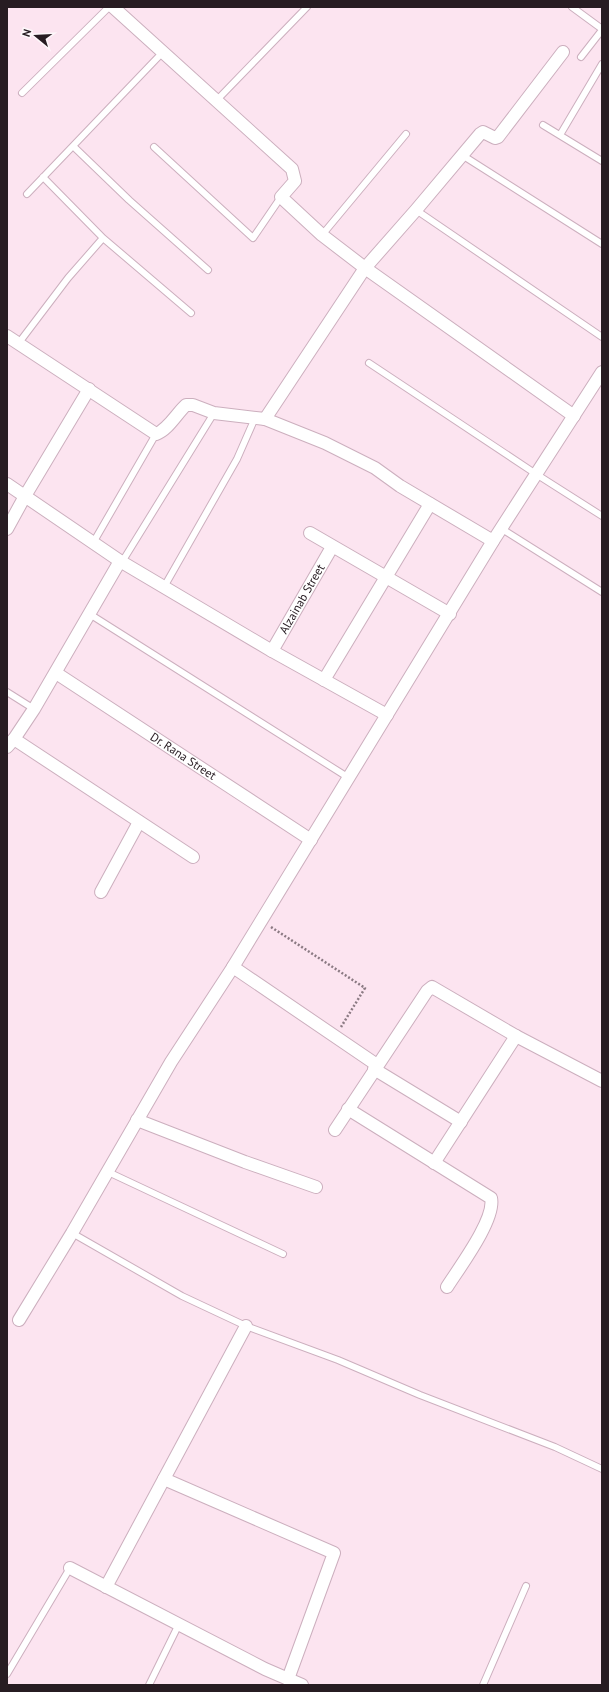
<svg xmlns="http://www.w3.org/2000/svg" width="609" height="1692" font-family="'PT Sans',sans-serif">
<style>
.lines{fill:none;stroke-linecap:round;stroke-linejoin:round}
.lane-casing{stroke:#ccafbe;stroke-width:8}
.street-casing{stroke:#ccafbe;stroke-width:14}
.path{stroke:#8b7a83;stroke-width:2.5;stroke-dasharray:2 2;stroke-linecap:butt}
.lane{stroke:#fff;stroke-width:6}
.street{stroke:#fff;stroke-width:12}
.labels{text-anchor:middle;stroke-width:3;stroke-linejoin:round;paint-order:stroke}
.street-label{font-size:12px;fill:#271c22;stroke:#fdf7fa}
</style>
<rect width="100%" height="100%" fill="#fce4f0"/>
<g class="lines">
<defs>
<path id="lane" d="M572 7 602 29
M581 57 602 30
M22 93 109 7
M216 101 307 7
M543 125 602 161
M560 135 602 64
M73 146 129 200 208 270
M154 147 253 238 281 197
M462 155 602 244
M43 177 103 238 191 313
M27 194 162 53
M416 210 602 337
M322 235 406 134
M18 344 68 278 103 238
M369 363 536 474 602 516
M502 529 602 592
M93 543 156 434
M122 562 214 413
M164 587 237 459 255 418
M88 613 349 778
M7 692 34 709
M106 1171 283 1254
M72 1233 182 1296 246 1326 338 1360 420 1395 555 1447 602 1469
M7 1674 70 1568
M149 1685 179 1624
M483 1685 526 1586"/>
<g id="street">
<path d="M113 7 292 169 295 181 281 197 322 235 365 268 574 416"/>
<path d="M7 336 156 434C168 430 177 413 186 405H193L214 413 265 419 325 443 375 468 400 486 493 541"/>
<path d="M265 419 365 268 416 210 480 134 483 132 495 138 498 137 563 52"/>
<path d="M7 484 120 561 272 651 387 715"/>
<path d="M7 529 25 496 89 389"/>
<path d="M310 533 450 614"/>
<path id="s1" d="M272 651 332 547"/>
<path id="s2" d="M56 673 311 840"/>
<path d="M324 680 430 504"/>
<path d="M14 739 193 857"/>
<path d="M7 747 14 739 34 709 120 561"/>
<path d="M101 892 139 822"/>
<path d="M233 967 377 1065"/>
<path d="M374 1069 461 1122"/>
<path d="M348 1109 491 1198C496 1219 459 1268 447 1287"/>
<path d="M137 1120 245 1162 316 1187"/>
<path d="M335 1130 427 991 432 987 516 1036 602 1081"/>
<path d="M434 1163 516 1036"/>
<path d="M19 1320 72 1233 171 1062 233 967 493 541 602 372"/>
<path d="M164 1479 334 1553 288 1679"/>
<path d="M70 1568 265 1669 302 1685"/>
<path d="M106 1587 246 1326"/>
</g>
</defs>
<use href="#lane" class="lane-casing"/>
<use href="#street" class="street-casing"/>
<path class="path" d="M271 927 365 988 341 1027"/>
<use href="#lane" class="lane"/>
<use href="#street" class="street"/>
</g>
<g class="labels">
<g class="street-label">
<text dy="4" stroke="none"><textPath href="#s1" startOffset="60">Alzainab Street</textPath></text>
<text dy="4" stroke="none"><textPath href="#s2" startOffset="152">Dr. Rana Street</textPath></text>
</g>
</g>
<rect width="609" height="1692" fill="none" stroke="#271c22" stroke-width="16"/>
<g transform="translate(36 36) rotate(288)" stroke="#fdf7fa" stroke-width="3" paint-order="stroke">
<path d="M0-3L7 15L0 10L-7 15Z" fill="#271c22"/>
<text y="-6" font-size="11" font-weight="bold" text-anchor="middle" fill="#271c22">N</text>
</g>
</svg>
